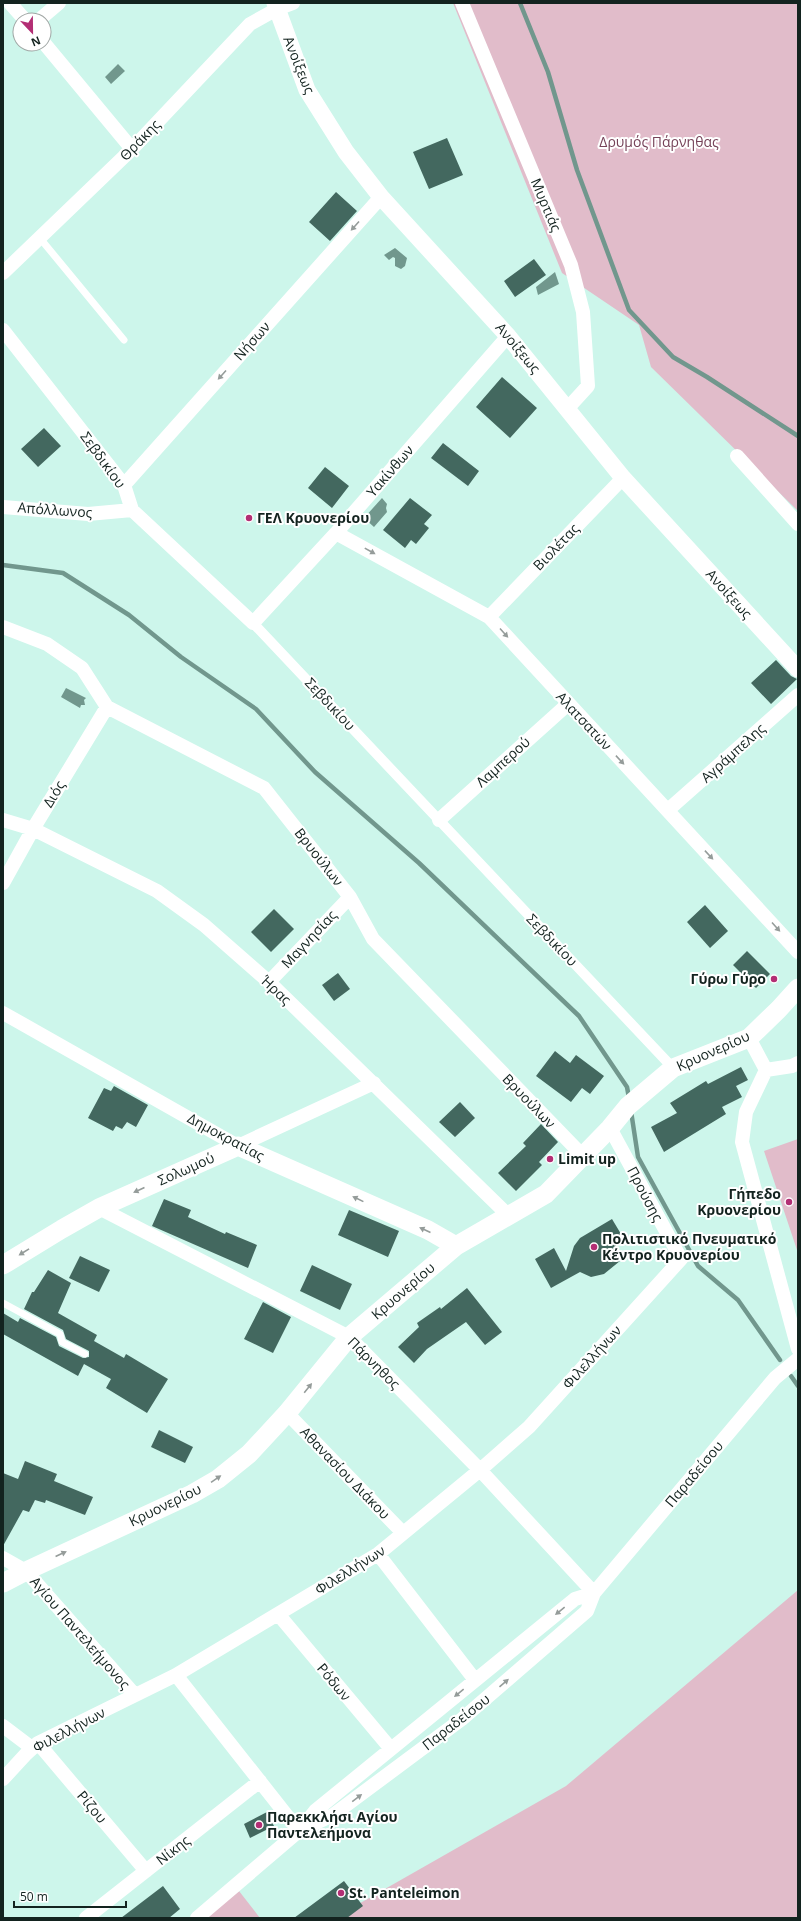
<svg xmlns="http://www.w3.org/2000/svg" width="801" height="1921" font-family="'Open Sans',sans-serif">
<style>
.green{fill:#e1bcca}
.water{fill:#71978d}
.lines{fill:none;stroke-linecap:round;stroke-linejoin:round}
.stream{stroke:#71978d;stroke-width:4.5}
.building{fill:#43685f}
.service{stroke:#fff;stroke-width:7}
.pedestrian{stroke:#fff;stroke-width:10}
.minor{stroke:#fff;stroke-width:14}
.tertiary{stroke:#fff;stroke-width:17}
.secondary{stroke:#fff;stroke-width:19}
.oneway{fill:#959c9a}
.poi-dot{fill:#b32e74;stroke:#fff;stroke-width:1.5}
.labels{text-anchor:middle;stroke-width:4;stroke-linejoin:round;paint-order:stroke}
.street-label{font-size:14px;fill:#13231f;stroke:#fff}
.park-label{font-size:14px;fill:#764359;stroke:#fff}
.poi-label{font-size:14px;font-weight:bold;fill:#13231f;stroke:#fff;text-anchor:start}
</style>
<rect width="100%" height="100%" fill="#cdf6eb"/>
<path class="green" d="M453 3H798V511L651 367 639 325 562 273Z
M798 1139V1253L764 1151Z
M798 1590V1918H334L566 1786Z
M239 1891 260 1918H203Z"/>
<path class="water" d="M118 64 125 71 111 84 105 77Z
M395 248 407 258 405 266 401 269 395 266V258L393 257 389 260 384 255Z
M555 272 559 284 538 295 536 287Z
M382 498 387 504 386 508 387 512 374 527 364 518Z
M66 688 86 698 84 700 85 705H81L80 708 61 697Z"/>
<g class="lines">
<path class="stream" d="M520 3 548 72 577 170 629 310 673 357 707 377 798 436
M3 565 63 573 129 615 181 657 256 709 315 772 419 863 579 1016 627 1087 629 1098
M631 1111 638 1157 698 1266 738 1300 780 1360
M791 1376 798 1386"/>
</g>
<path class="building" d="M447 138 463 175 429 189 413 152Z
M336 192 357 211 330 241 309 222Z
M534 259 546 275 515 297 504 281Z
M502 377 537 408 510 438 476 407Z
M44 428 61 446 38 467 21 449Z
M443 443 479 471 468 486 431 458Z
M325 467 349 486 332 508 308 488Z
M410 498 432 515 424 524 429 528 416 544 411 540 405 548 383 530Z
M776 660 791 676 797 679 771 704 751 683Z
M705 905 728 931 710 948 687 922Z
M274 909 294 929 271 952 251 932Z
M747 951 770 974 756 988 733 965Z
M338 973 350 989 334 1001 322 985Z
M555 1051 570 1063 576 1055 604 1076 590 1094 582 1088 571 1102 536 1076Z
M741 1067 748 1080 736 1086 742 1097 722 1107 726 1114 664 1152 651 1127 677 1113 670 1103 706 1081 708 1084Z
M114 1086 148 1105 136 1127 127 1122 122 1129 116 1126 113 1131 88 1118 104 1088 111 1091Z
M460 1102 475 1118 455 1137 439 1122Z
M541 1124 558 1142 539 1162 542 1165 516 1191 498 1173 526 1146 523 1143Z
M164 1199 191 1210 188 1217 225 1234 226 1232 257 1245 248 1268 152 1226Z
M349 1210 399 1231 388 1257 338 1235Z
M612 1219 621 1234 617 1237 620 1243 613 1248 620 1261 604 1274 591 1277 580 1272 551 1288 535 1259 554 1248 566 1271 574 1246 580 1238Z
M80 1256 110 1270 99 1292 69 1278Z
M312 1265 352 1284 340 1310 300 1291Z
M48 1270 71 1283 58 1313 97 1335 94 1341 124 1358 126 1354 168 1379 147 1413 106 1388 111 1379 84 1364 78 1376 3 1334V1313L18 1322 20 1318 56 1337 59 1346 83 1358 89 1357V1351L66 1339 63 1330 24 1309 32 1292H34Z
M467 1288 502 1332 485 1345 466 1322 427 1349 414 1363 398 1347 419 1327 417 1323 440 1307 441 1309Z
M263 1302 291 1317 273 1353 244 1339Z
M159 1430 193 1447 185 1463 151 1447Z
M25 1461 57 1474 54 1481 93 1497 85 1515 46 1500 45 1503 35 1500 29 1512 23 1510 3 1546V1473L18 1479Z
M267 1812 274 1826 250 1838 244 1824Z
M344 1881 363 1906 347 1918H294Z
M163 1886 180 1909 169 1918H121Z"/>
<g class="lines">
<path class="service" d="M39 237 124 340
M3 1303 60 1334 62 1342 85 1354"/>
<path class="pedestrian" d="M253 623 673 1068"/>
<path class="minor" d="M10 3 25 20
M462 3 571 265 583 312 588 386 567 409
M39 20 59 3
M44 43 132 149
M3 273 132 149 250 24 277 9 293 3
M3 330 124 485 132 510 253 623 336 533 508 336
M737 456 798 524
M124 485 381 197
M3 507 88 514 132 510
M336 533 489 617 798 952
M489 617 623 478
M3 627 47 644 82 668 107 707 264 788 350 897 373 939 583 1156
M668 810 798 695
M3 820 33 829 157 891 204 925 269 982 509 1216
M439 820 568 704
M3 883 33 829 107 707
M269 982 350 897
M3 1013 238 1146 374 1083
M749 1038 766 1070
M766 1070 746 1112 742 1142 798 1349
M766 1070 792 1066 798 1063
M99 1208 349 1337 480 1470 594 1593
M287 1413 403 1533
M378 1554 475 1680
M3 1558 26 1571 135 1695
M278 1614 391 1749
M176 1675 299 1831
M3 1726 32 1748
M38 1743 146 1871
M3 1779 26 1754 38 1743 176 1675 378 1554 480 1470 529 1427 681 1259 610 1128
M299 1831 333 1815 462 1719 587 1611 594 1593 775 1378 798 1359
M86 1918 260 1781
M197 1918 299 1831 315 1811 575 1599 594 1593"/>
<path class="tertiary" d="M275 3 307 90 346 152 381 197 508 336 623 478 798 669"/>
<path class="secondary" d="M3 1265 62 1229 99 1208 238 1146 428 1230 456 1246
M3 1583 26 1571 192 1494 218 1479 249 1454 287 1413 349 1337 456 1246 546 1194 610 1128 628 1106 673 1068 749 1038 779 1009 798 988"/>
</g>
<defs><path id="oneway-solid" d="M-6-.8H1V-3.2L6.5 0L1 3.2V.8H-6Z"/></defs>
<g class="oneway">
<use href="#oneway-solid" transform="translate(355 226) rotate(132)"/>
<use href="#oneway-solid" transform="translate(222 375) rotate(132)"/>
<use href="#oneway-solid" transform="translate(370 551) rotate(29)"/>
<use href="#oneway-solid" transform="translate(504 633) rotate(48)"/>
<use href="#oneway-solid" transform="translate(620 760) rotate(47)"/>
<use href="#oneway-solid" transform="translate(709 855) rotate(47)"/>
<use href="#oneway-solid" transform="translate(776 927) rotate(48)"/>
<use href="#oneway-solid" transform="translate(139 1190) rotate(156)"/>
<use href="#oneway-solid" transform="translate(358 1199) rotate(-154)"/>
<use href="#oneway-solid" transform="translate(425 1230) rotate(-156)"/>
<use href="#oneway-solid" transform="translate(24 1252) rotate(148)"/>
<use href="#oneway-solid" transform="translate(308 1388) rotate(-51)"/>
<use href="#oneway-solid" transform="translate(216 1479) rotate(-34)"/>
<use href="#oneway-solid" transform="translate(61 1554) rotate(-25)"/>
<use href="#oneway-solid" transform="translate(560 1611) rotate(141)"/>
<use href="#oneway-solid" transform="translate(504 1683) rotate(-41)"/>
<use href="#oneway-solid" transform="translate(459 1693) rotate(141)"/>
<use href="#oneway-solid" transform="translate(357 1798) rotate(-37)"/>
</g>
<g class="poi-dot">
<circle cx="249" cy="518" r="4"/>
<circle cx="774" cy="979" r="4"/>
<circle cx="550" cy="1159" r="4"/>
<circle cx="789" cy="1202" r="4"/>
<circle cx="594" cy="1247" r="4"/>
<circle cx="259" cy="1825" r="4"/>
<circle cx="341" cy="1893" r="4"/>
</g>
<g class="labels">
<g class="street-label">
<text transform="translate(299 65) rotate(68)" y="5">Ανοίξεως</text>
<text transform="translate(140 140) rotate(-46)" y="5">Θράκης</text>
<text transform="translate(546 205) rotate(67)" y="5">Μυρτιάς</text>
<text transform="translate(252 341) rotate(-48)" y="5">Νήσων</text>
<text transform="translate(518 348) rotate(50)" y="5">Ανοίξεως</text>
<text transform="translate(103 460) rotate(54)" y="5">Σεβδικίου</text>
<text transform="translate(390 471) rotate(-49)" y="5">Υακίνθων</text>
<text transform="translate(55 510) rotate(4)" y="5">Απόλλωνος</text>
<text transform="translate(556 547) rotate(-46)" y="5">Βιολέτας</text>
<text transform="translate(729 594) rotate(48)" y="5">Ανοίξεως</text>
<text transform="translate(330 704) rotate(47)" y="5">Σεβδικίου</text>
<text transform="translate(584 721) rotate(47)" y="5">Αλατσατών</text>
<text transform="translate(733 753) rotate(-42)" y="5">Αγράμπελης</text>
<text transform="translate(503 762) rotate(-42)" y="5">Λαμπερού</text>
<text transform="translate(54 794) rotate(-59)" y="5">Διός</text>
<text transform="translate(319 857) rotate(52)" y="5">Βρυούλων</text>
<text transform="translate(309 939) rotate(-47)" y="5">Μαγνησίας</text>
<text transform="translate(552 940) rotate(46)" y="5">Σεβδικίου</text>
<text transform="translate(276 990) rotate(43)" y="5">Ήρας</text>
<text transform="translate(713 1051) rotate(-24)" y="5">Κρυονερίου</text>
<text transform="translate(529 1101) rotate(46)" y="5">Βρυούλων</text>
<text transform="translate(226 1137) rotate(28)" y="5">Δημοκρατίας</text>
<text transform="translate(186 1169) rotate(-24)" y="5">Σολωμού</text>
<text transform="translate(645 1194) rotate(62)" y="5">Προύσης</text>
<text transform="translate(403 1291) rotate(-41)" y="5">Κρυονερίου</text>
<text transform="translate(592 1357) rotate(-48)" y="5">Φιλελλήνων</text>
<text transform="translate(374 1363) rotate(45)" y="5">Πάρνηθος</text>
<text transform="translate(345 1473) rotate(46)" y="5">Αθανασίου Διάκου</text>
<text transform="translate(694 1474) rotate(-50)" y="5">Παραδείσου</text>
<text transform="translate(165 1505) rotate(-26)" y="5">Κρυονερίου</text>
<text transform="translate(350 1570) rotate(-32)" y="5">Φιλελλήνων</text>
<text transform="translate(80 1633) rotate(49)" y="5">Αγίου Παντελεήμονος</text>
<text transform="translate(334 1682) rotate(50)" y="5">Ρόδων</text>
<text transform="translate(456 1722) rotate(-38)" y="5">Παραδείσου</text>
<text transform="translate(69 1730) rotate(-28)" y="5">Φιλελλήνων</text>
<text transform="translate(92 1807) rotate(50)" y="5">Ρίζου</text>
<text transform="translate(173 1850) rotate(-38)" y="5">Νίκης</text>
</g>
<g class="park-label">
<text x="659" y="147">Δρυμός Πάρνηθας</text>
</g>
<g class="poi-label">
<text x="257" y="523">ΓΕΛ Κρυονερίου</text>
<text x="766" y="984" text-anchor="end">Γύρω Γύρο</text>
<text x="558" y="1164">Limit up</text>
<text x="781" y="1199" text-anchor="end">Γήπεδο<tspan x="781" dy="16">Κρυονερίου</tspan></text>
<text x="602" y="1244">Πολιτιστικό Πνευματικό<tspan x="602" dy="16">Κέντρο Κρυονερίου</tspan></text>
<text x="267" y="1822">Παρεκκλήσι Αγίου<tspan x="267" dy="16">Παντελεήμονα</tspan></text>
<text x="349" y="1898">St. Panteleimon</text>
</g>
</g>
<rect width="801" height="1921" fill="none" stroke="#13231f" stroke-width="8"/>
<g transform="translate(32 32) rotate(158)"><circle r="19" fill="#ffffff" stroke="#a1a7a5"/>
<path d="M0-3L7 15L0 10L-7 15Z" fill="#b32e74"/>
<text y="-6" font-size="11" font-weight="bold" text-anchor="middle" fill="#13231f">N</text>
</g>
<path d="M14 1901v6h112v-6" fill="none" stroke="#13231f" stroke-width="2"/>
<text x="20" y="1901" font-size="12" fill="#13231f" stroke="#ffffff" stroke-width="3" paint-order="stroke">50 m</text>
</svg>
